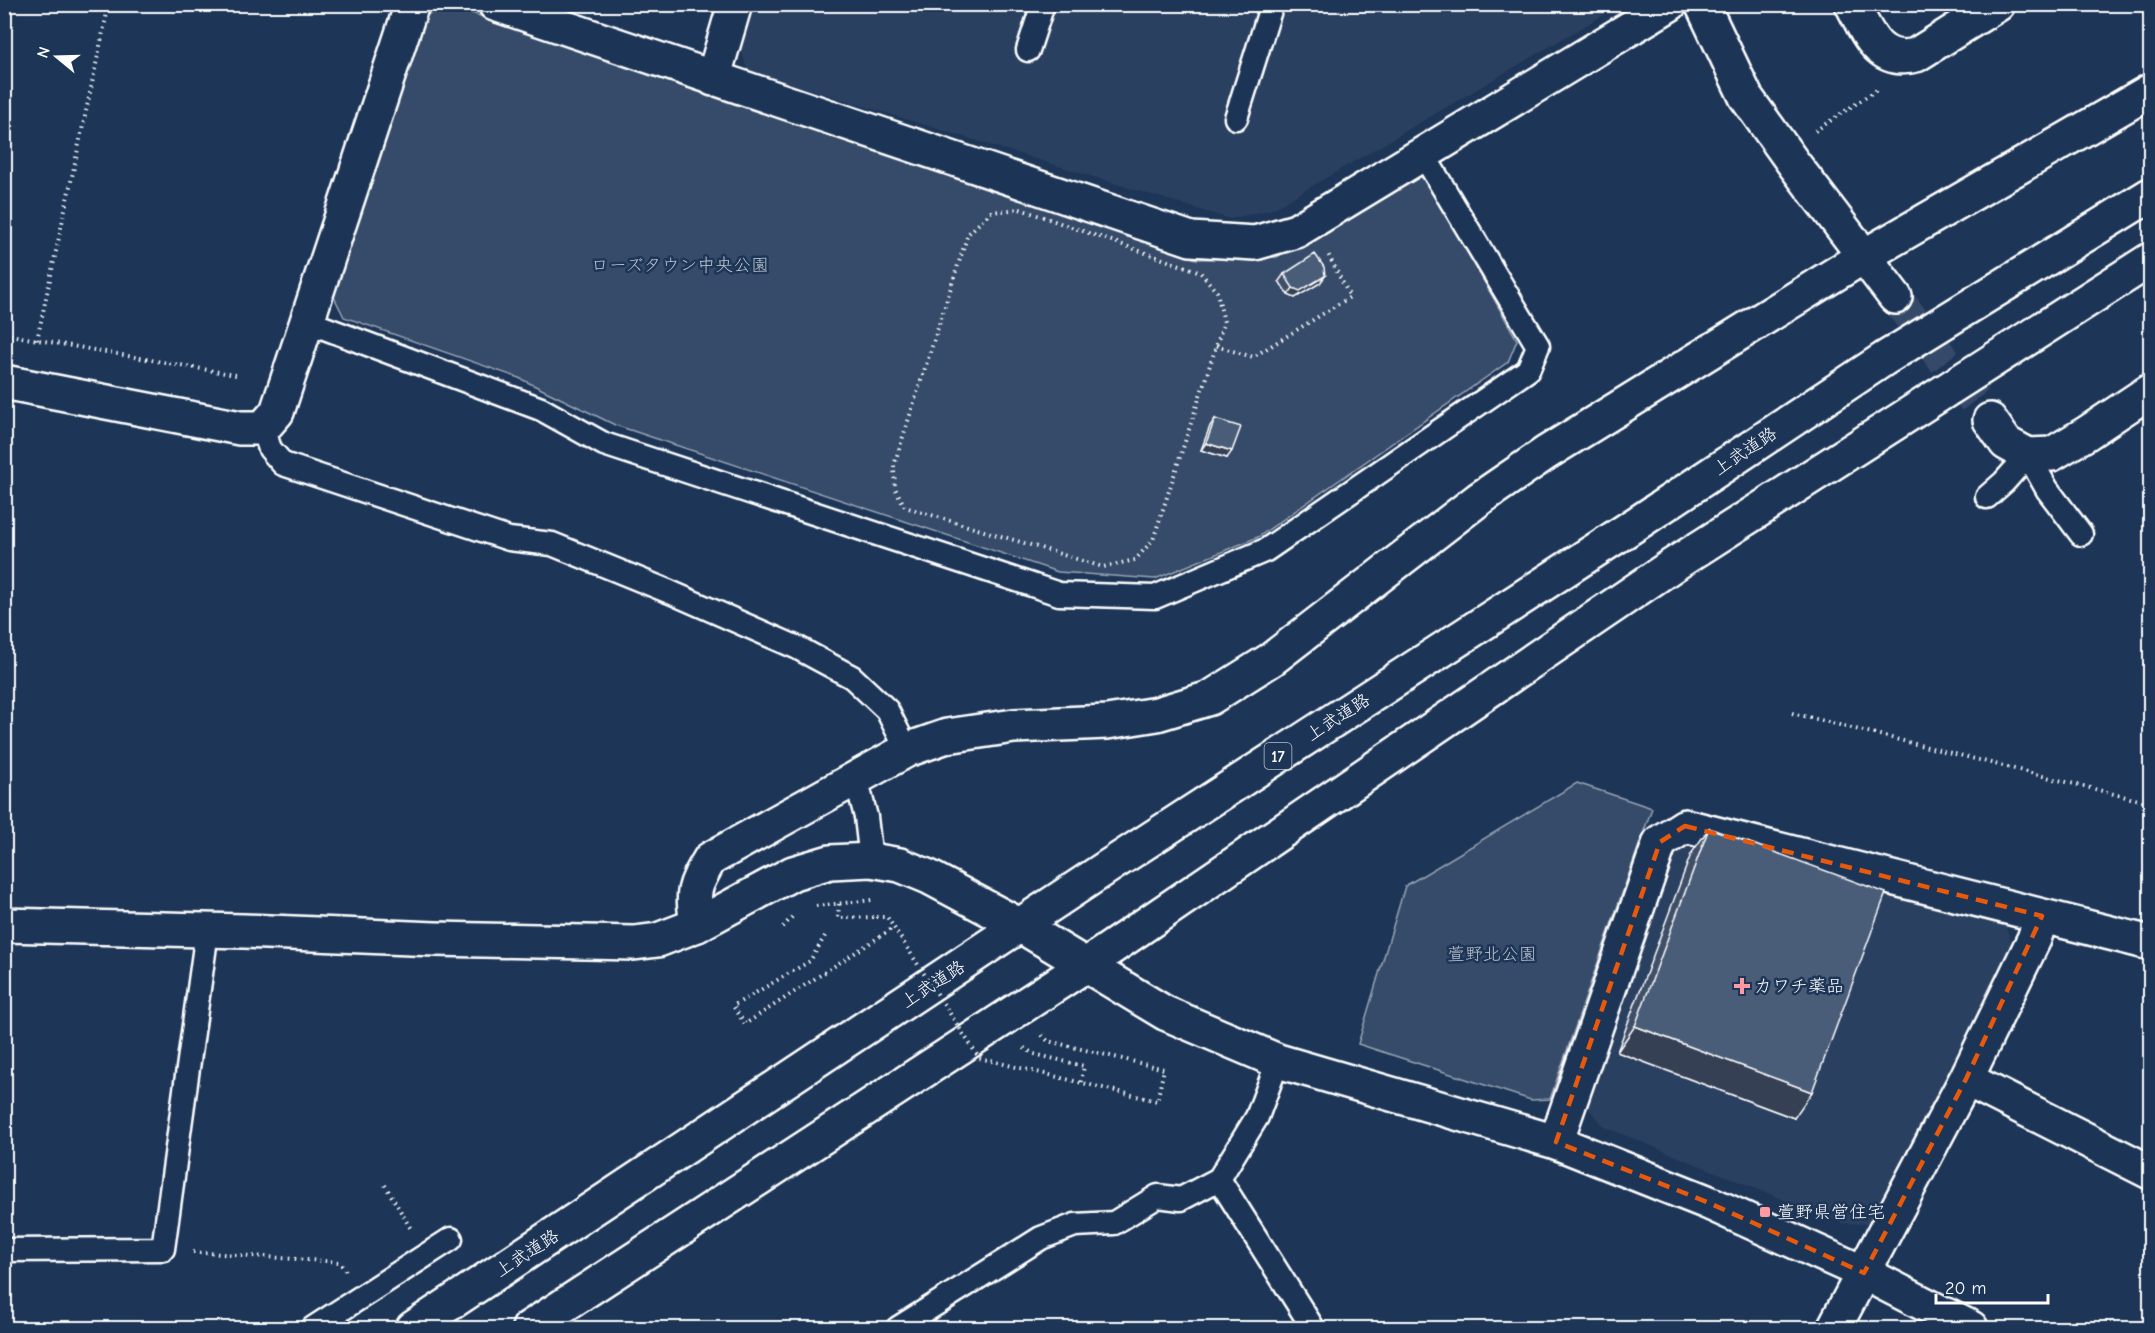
<svg xmlns="http://www.w3.org/2000/svg" width="2155" height="1333" font-family="'Comic Neue','Klee One',sans-serif">
<style>
.built{fill:#2a4161}
.park{fill:#364b69;stroke:#9aa5b4;stroke-width:1.5}
.lines{fill:none;stroke-linecap:round;stroke-linejoin:round}
.tertiary-tunnel{stroke:#344968;stroke-width:33;stroke-dasharray:33 16;stroke-linecap:butt}
.service-casing{stroke:#fff;stroke-width:27}
.minor-casing{stroke:#fff;stroke-width:38}
.tertiary-casing{stroke:#fff;stroke-width:38}
.trunk-casing{stroke:#fff;stroke-width:38}
.path{stroke:#fff;stroke-width:4;stroke-dasharray:1.5 4.5;stroke-linecap:butt}
.service{stroke:#1d3557;stroke-width:22}
.minor{stroke:#1d3557;stroke-width:33}
.tertiary{stroke:#1d3557;stroke-width:33}
.trunk{stroke:#1d3557;stroke-width:33}
.path-bridge{stroke:#fff;stroke-width:4;stroke-dasharray:1.5 4.5;stroke-linecap:butt}
.wall{fill:#405068;stroke:#fff;stroke-width:1.5}
.shaded-wall{fill:#344155;stroke:#fff;stroke-width:1.5}
.building{fill:#4a5d79;stroke:#fff;stroke-width:1.5}
.marked{fill:none;stroke:#e8590c;stroke-width:4.5;stroke-dasharray:12 8;stroke-linejoin:round}
.poi-dot{fill:#ff9aa2;stroke:#1d3557;stroke-width:2}
.labels{text-anchor:middle;stroke-width:5;stroke-linejoin:round;paint-order:stroke}
.shield{fill:#1d3557;stroke:#bbc2cd;stroke-width:1.5}
.shield-label{font-size:16px;font-weight:bold;fill:#fff}
.park-label{font-size:18px;fill:#b9c0ca;stroke:#1d3557}
.street-label{font-size:18px;fill:#fff;stroke:#1d3557}
.poi-label{font-size:18px;fill:#fff;stroke:#1d3557;text-anchor:start}
</style>
<rect width="100%" height="100%" fill="#1d3557"/>
<filter id="ink" filterUnits="userSpaceOnUse"><feTurbulence type="fractalNoise" baseFrequency=".0167" numOctaves="2"/><feDisplacementMap in="SourceGraphic" scale="12" xChannelSelector="R" yChannelSelector="G"/><feConvolveMatrix kernelMatrix="1 2 1 2 8 2 1 2 1" color-interpolation-filters="sRGB"/></filter>
<g filter="url(#ink)">
<path class="built" d="M752 4 1620 5 1273 209 1230 219 747 70 739 41Z
M1697 841 2004 922 2014 949 1869 1224 1841 1223 1605 1127 1587 1107 1671 857Z"/>
<path class="park" d="M448 5 1196 259 1277 257 1418 174 1429 184 1517 340 1508 362 1258 537 1155 579 1058 572 615 425 519 378 344 317 332 293 423 17Z
M1577 783 1652 808 1550 1099 1531 1100 1358 1044 1405 886Z"/>
<g class="lines">
<path class="tertiary-tunnel" d="M1895 297 1990 420"/>
<defs>
<path id="service" d="M1028 50 1043 4
M1236 118 1272 4
M306 321 541 409 604 444 1059 594 1155 597 1266 550 1528 370 1538 346 1423 154
M263 428 270 449 283 464 509 539 552 544 670 592 798 648 852 677 887 710 907 750
M1987 497 2004 482 2028 455 2047 489 2081 534
M856 778 866 817 871 860
M1278 1061 1257 1117 1219 1179 1313 1328
M4 1250 163 1249 207 931
M313 1328 451 1239
M898 1328 1041 1238 1075 1225 1114 1223 1158 1196 1181 1199 1219 1179"/>
<path id="minor" d="M495 4 1191 239 1255 243 1296 231 1670 4
M1852 4C1867 32 1878 65 1916 55L1998 4
M713 79 735 4
M4 382 240 428H263L277 412 412 4
M697 925C692 891 693 888 710 859L907 750 947 736 1014 726 1107 722 1157 714 1210 698 1272 659 1479 499 1546 453 1866 255
M1966 1079 2150 1172
M1556 1142 1660 842 1685 826 2150 943
M1834 1328 1966 1079 2034 939 2042 916"/>
<path id="tertiary" d="M1702 4 1746 97 1794 164 1895 297
M1866 255 2150 91
M1990 420 2006 443 2028 455 2052 454 2087 433 2150 391
M4 925 244 931 435 939 634 943 658 940 697 925 793 873 830 862 871 860 900 865 929 877 1021 926 1165 1013 1278 1061 1556 1142 1707 1202 1864 1273 1971 1328"/>
<path id="trunk" d="M413 1328 1109 866 1642 520 1884 359 2150 195
M529 1328 1086 965 1673 565 2150 260"/>
</defs>
<use href="#service" class="service-casing"/>
<use href="#minor" class="minor-casing"/>
<use href="#tertiary" class="tertiary-casing"/>
<use href="#trunk" class="trunk-casing"/>
<path class="path" d="M1815 131 1878 89
M1020 209 1200 272 1217 292 1224 322 1153 540 1135 560 1103 567 905 507 895 488 894 465 968 234 991 212Z
M4 334 236 375
M37 340 109 4
M1216 346 1253 357 1350 297 1327 252
M1792 713 2150 803
M839 904 838 918 876 917
M816 906 872 900
M783 927 792 917
M825 936 810 961 733 1006 745 1024 893 928
M1042 1035 1048 1041
M1024 1048 1034 1054 1084 1066 1081 1082
M385 1185 411 1229
M193 1252 339 1262 346 1271"/>
<use href="#service" class="service"/>
<use href="#minor" class="minor"/>
<use href="#tertiary" class="tertiary"/>
<use href="#trunk" class="trunk"/>
<path class="path-bridge" d="M876 917H887L979 1058 1157 1101 1164 1069 1048 1041"/>
</g>
<path class="wall" d="M1284 274 1325 276 1320 283 1295 298 1288 295 1279 281Z
M1215 419 1227 458 1201 450 1210 426Z
M1709 828 1794 1118 1617 1052 1691 854Z"/>
<path class="shaded-wall" d="M1325 276 1320 283 1295 298 1288 295 1293 288Z
M1206 443 1232 451 1227 458 1201 450Z
M1635 1026 1812 1092 1794 1118 1617 1052Z"/>
<path class="building" d="M1315 254 1324 267 1325 276 1300 291 1293 288 1284 274Z
M1215 419 1241 427 1232 451 1206 443Z
M1709 828 1886 893 1812 1092 1635 1026Z"/>
</g>
<path class="marked" d="M1685 826 2042 916 1966 1079 1864 1273 1707 1202 1556 1142 1660 842Z"/>
<g class="poi-dot">
<path d="M1739 977h6v6h6v6h-6v6h-6v-6h-6v-6h6z"/>
<rect x="1759" y="1206" width="12" height="12" rx="3"/>
</g>
<g class="labels">
<rect class="shield" x="1264.5" y="743" width="27" height="26" rx="4.5"/>
<g class="shield-label">
<text x="1278" y="762">17</text>
</g>
<g class="park-label">
<text x="680" y="271">ローズタウン中央公園</text>
<text x="1492" y="960">萱野北公園</text>
</g>
<g class="street-label">
<text transform="translate(1745 451) rotate(-34)" y="6">上武道路</text>
<text transform="translate(1338 717) rotate(-33)" y="6">上武道路</text>
<text transform="translate(933 984) rotate(-33)" y="6">上武道路</text>
<text transform="translate(527 1253) rotate(-33)" y="6">上武道路</text>
</g>
<g class="poi-label">
<text x="1754" y="992">カワチ薬品</text>
<text x="1777" y="1218">萱野県営住宅</text>
</g>
</g>
<rect width="2155" height="1333" fill="none" stroke="#1d3557" stroke-width="24"/>
<rect x="12" y="12" width="2131" height="1309" fill="none" stroke="#fff" stroke-width="2" filter="url(#ink)"/>
<g transform="translate(57 57) rotate(289)" stroke="#1d3557" stroke-width="4.5" paint-order="stroke">
<path d="M0-4.5L10 22L0 15L-10 22Z" fill="#ffffff"/>
<text y="-9" font-size="16" font-weight="bold" text-anchor="middle" fill="#ffffff">N</text>
</g>
<path d="M1936 1294v9h112v-9" fill="none" stroke="#ffffff" stroke-width="3"/>
<text x="1945" y="1294" font-size="18" fill="#ffffff" stroke="#1d3557" stroke-width="4.5" paint-order="stroke">20 m</text>
</svg>
